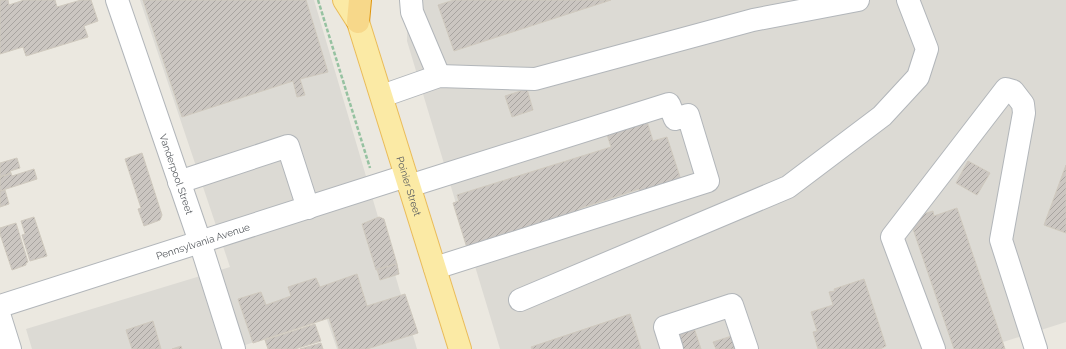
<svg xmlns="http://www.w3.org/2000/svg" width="1066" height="349" font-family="Raleway,sans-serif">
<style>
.industrial{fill:#dcdad4}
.building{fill:url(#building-hatch);stroke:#cfc9be}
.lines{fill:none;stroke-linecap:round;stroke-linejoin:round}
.minor-casing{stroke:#b2b6ba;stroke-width:24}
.major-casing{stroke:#eabc5a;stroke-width:24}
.highway-casing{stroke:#e0950b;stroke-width:24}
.path{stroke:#96c2a1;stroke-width:2.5;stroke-dasharray:4 2;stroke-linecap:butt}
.minor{stroke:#fff;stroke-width:22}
.major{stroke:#fbeaa5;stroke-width:22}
.highway{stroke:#f7d88a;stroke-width:22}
.labels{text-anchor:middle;stroke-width:3.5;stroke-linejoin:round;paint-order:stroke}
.street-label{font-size:10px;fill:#585c60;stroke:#fff}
</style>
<defs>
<pattern id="building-hatch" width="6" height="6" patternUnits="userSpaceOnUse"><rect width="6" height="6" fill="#cbc6c1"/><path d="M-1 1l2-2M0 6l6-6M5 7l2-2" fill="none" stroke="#a8a4a0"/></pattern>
</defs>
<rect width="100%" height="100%" fill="#ebe8e0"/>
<path class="industrial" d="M140 0H314L417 349H337L326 317 234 349H32L26 329 230 267Z
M408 0H1066V322L981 349H500L407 41Z"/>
<path class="building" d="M0 0H8L9 5 24 0H55L57 7 81 0H91L98 21 84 26 88 37 26 56 23 47 0 54Z
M143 0H306L328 72 300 79 305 95 297 97 293 81 182 117Z
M454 0H611L454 51 438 5Z
M527 89 533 110 512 117 505 96Z
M646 118 653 141 667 137 681 180 640 193 639 189 578 209 579 213 467 248 453 203 459 201 457 195 611 147 606 131Z
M142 153 162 215 160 220 144 226 138 209 141 208 125 159Z
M17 158 20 168 10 171 11 173 0 177V163Z
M968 161 990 173 977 195 956 183Z
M1066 165V233L1044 225Z
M34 169 37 179 0 191V177L11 173 12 176Z
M5 190 9 204 0 207V191Z
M957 208 1005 349H954L911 223 914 217 933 211 934 216Z
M34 217 47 256 30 261 22 235 25 234 21 221Z
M379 217 384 219 397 264 376 270 362 224Z
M16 223 28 262 26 263V265L12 270 0 234V228Z
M397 264 399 274 380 280 377 269Z
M357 274 367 306 405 294 418 333 367 349H339L329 318 253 343 238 299 261 292 266 305 291 296 288 287 316 278 320 287Z
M864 279 886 346 880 349H818L813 332 817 331 811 312 833 305 829 292 835 291 834 289Z
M630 314 641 349H532L531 347Z
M153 321 161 349H132L126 330Z
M315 324 321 341 295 349H268L265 340Z
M694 328 701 349H675L670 335Z
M738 334 743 349H716L713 342Z
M321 343 323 349H300Z
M181 346 182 349H172Z"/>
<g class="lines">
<defs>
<g id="minor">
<path id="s1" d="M117 0 200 242 234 349"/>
<path d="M411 0 412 12 439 76"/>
<path d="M382 96 439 76 535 79 753 20 858 0"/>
<path d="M179 182 288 146 308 208"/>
<path d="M409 186 669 104 675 119 688 115 708 181 435 268"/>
<path d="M520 300 788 187 882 116 918 77 927 49 908 0"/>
<path id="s2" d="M0 306 406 176"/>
<path d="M0 317 10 349"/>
<path d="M672 349 665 327 732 305 747 349"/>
<path d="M934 349 892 237 1006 89 1013 91 1023 104 1024 113 1001 240 1036 349"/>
</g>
<g id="major">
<path id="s3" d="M344 0 358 22 460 349"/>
</g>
<path id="highway" d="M358 22 360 0"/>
</defs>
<use href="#minor" class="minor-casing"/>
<use href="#major" class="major-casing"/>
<use href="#highway" class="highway-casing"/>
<path class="path" d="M318 0 370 168"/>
<use href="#minor" class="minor"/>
<use href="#major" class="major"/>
<use href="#highway" class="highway"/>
</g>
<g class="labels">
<g class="street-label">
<text dy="4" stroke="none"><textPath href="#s1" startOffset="184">Vanderpool Street</textPath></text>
<text dy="4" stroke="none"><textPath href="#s3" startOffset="198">Poinier Street</textPath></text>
<text dy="4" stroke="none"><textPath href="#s2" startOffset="213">Pennsylvania Avenue</textPath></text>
</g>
</g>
</svg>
